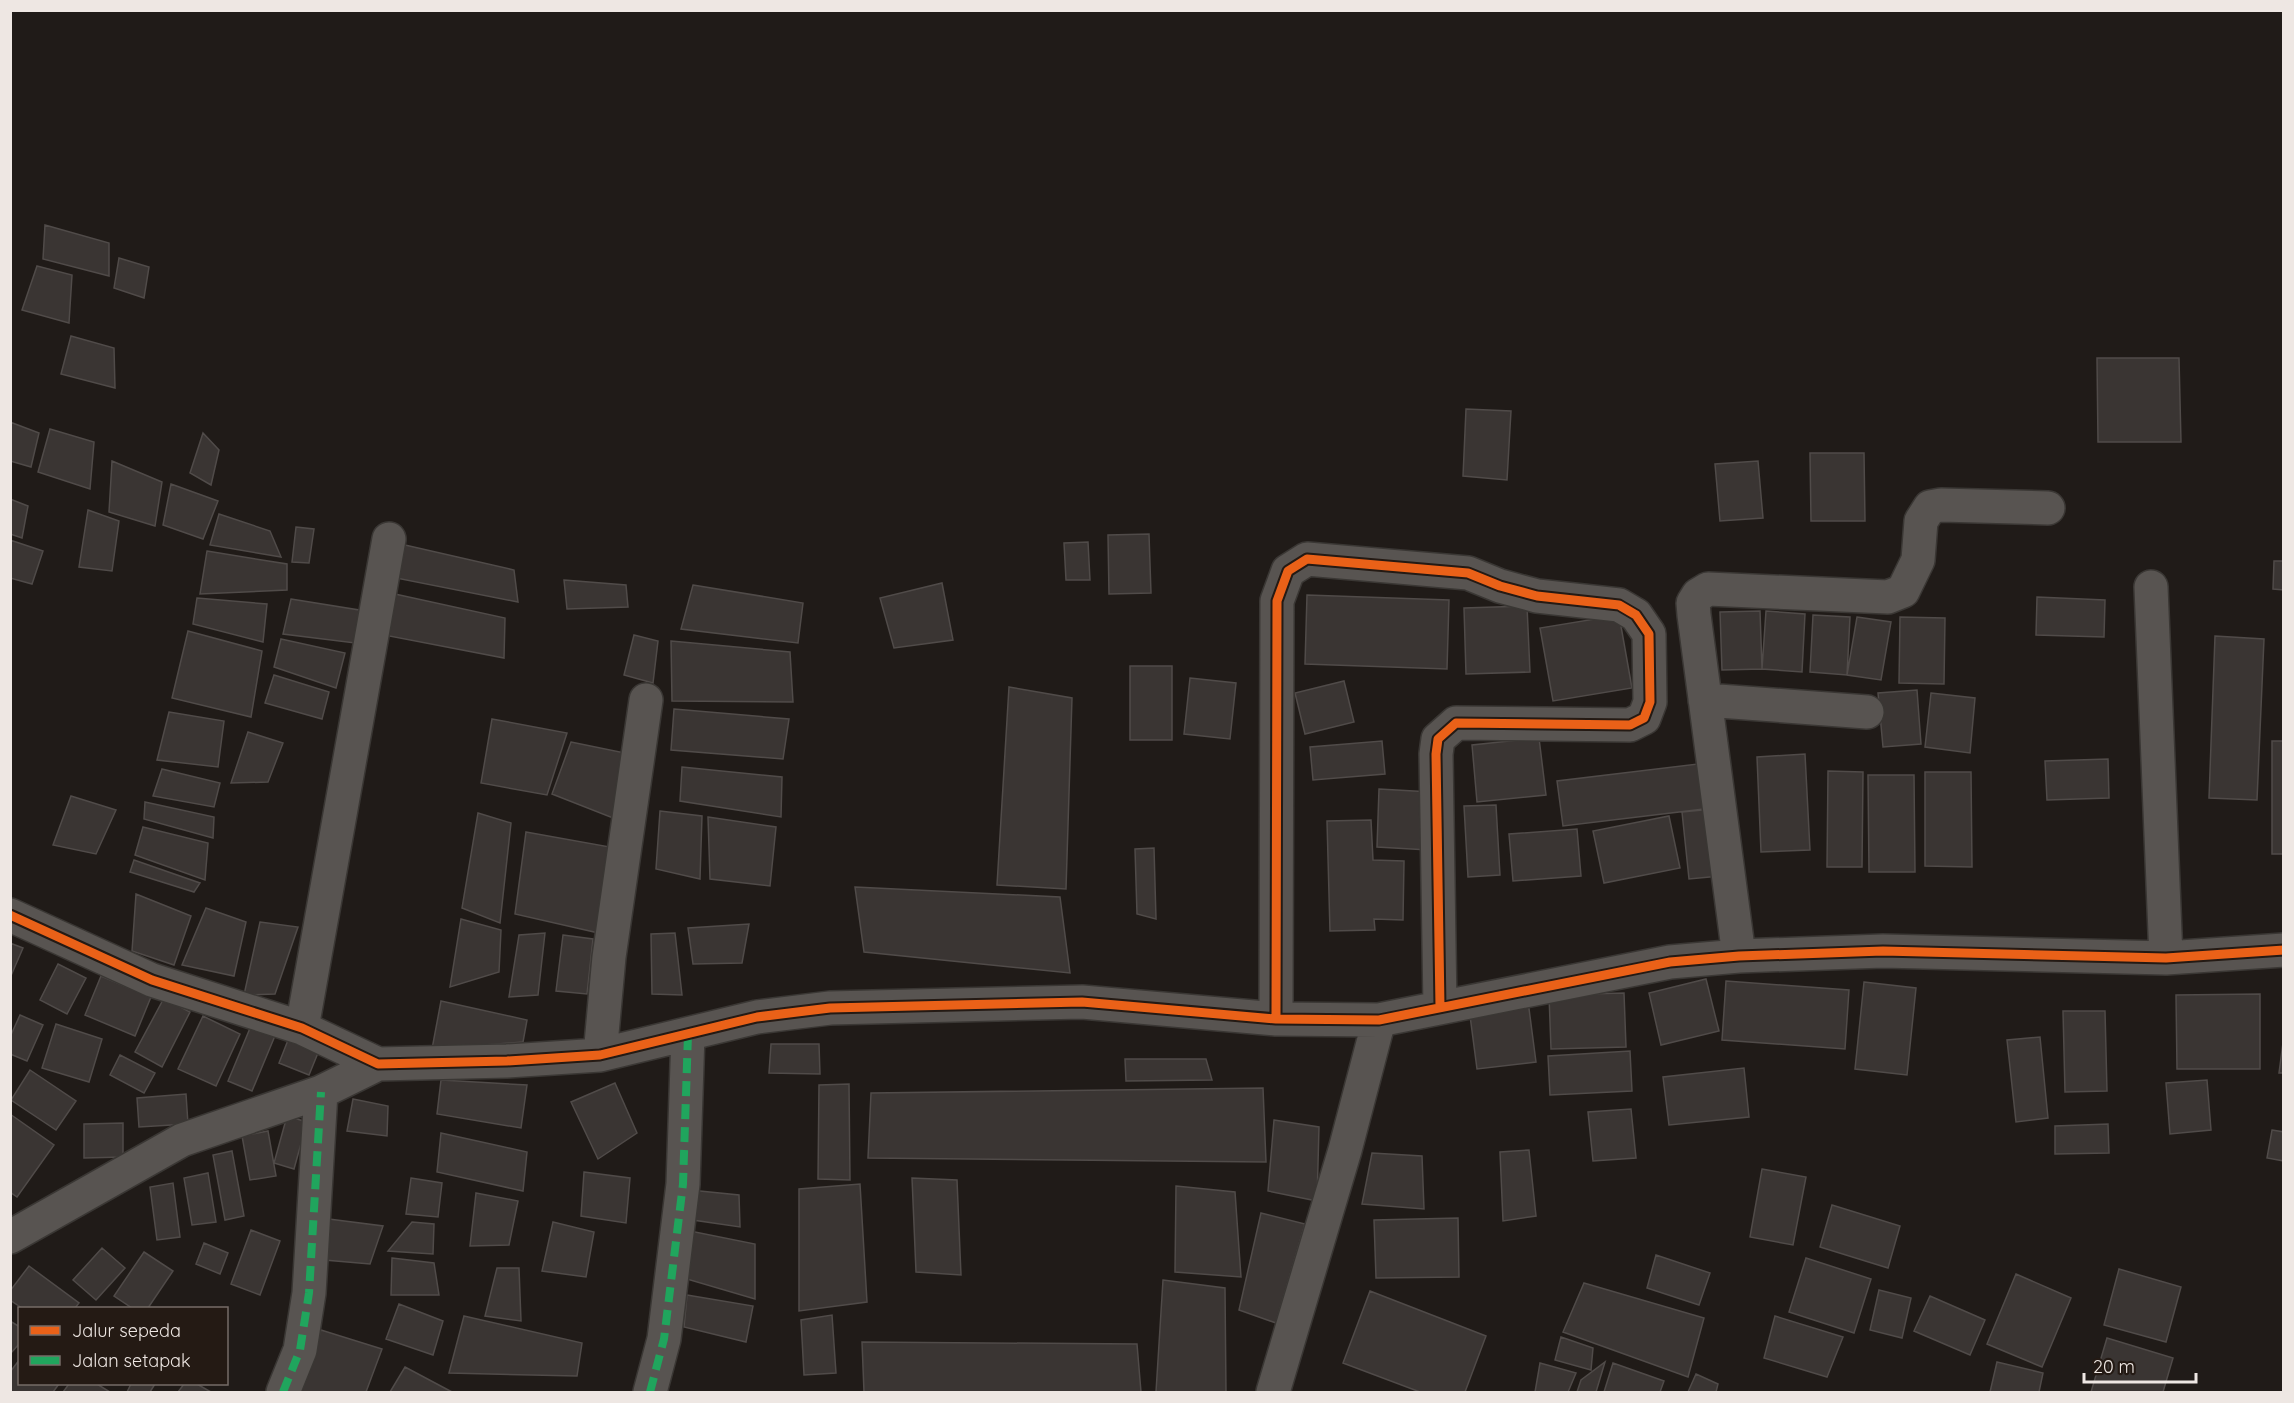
<svg xmlns="http://www.w3.org/2000/svg" width="2294" height="1403" font-family="Quicksand,sans-serif">
<style>
.building{fill:#3a3533;stroke:#504b49;stroke-width:1.5}
.lines{fill:none;stroke-linecap:round;stroke-linejoin:round}
.minor-casing{stroke:#3a3734;stroke-width:36}
.minor{stroke:#585451;stroke-width:33}
.quiet{stroke:#20a55d;stroke-width:8;stroke-dasharray:15 8;stroke-linecap:butt}
.cycleway-casing{stroke:#241a14;stroke-width:13}
.cycleway{stroke:#ea6118;stroke-width:9}
</style>
<rect width="100%" height="100%" fill="#201b18"/>
<path class="building" d="M45 225 109 243V276L43 259Z
M119 258 149 267 144 298 114 288Z
M37 266 72 275 69 323 22 310Z
M71 336 114 348 115 388 61 374Z
M2097 358H2179L2181 442H2098Z
M1466 409 1511 411 1507 480 1463 476Z
M10 422 39 433 31 467 10 461Z
M50 429 94 442 90 489 38 472Z
M203 433 219 450 211 485 190 473Z
M1810 453H1864L1865 521H1811Z
M112 461 162 482 155 526 109 512Z
M1758 461 1763 518 1720 521 1715 464Z
M171 484 218 501 203 539 163 525Z
M10 499 28 506 22 538 10 534Z
M88 510 119 521 112 571 79 567Z
M219 514 270 531 281 557 210 545Z
M296 527 314 529 309 563 292 562Z
M1149 534 1151 593 1109 594 1108 535Z
M10 540 43 551 32 584 10 578Z
M1088 542 1090 580H1066L1064 543Z
M405 545 514 570 518 602 396 578Z
M207 551 287 564V590L200 594Z
M2274 561H2284V590L2273 589Z
M564 580 626 585 628 607 567 609Z
M942 583 953 640 894 648 880 598Z
M693 585 803 603 798 643 681 629Z
M395 594 505 618 504 658 384 635Z
M1307 595 1449 600 1447 669 1305 664Z
M2037 597 2105 600 2104 637 2036 635Z
M197 598 267 604 263 642 193 624Z
M291 599 359 610 355 643 283 634Z
M1527 606 1530 672 1466 674 1464 608Z
M1760 611 1762 669 1722 670 1720 612Z
M1766 611 1805 614 1802 672 1762 669Z
M1619 615 1632 688 1553 701 1540 628Z
M1813 615 1850 617 1847 675 1810 672Z
M1857 617 1891 622 1881 680 1847 675Z
M1900 617 1945 618 1944 684 1899 683Z
M188 631 262 651 251 717 172 698Z
M634 635 658 641 653 683 624 675Z
M2215 636 2264 639 2257 800 2209 798Z
M281 639 345 653 336 688 274 667Z
M671 641 790 652 793 702 672 701Z
M1130 666H1172V740H1130Z
M274 675 329 692 322 719 265 703Z
M1190 678 1236 683 1230 739 1184 734Z
M1344 681 1354 722 1305 734 1295 693Z
M1009 687 1072 698 1066 889 997 885Z
M1917 690 1921 744 1883 747 1878 693Z
M1931 693 1975 698 1970 753 1925 747Z
M674 709 789 719 783 759 671 750Z
M169 712 224 721 218 767 157 760Z
M492 719 567 733 547 795 481 783Z
M248 732 283 743 268 782 231 783Z
M1539 738 1546 795 1477 802 1472 745Z
M1382 741 1385 774 1313 780 1310 747Z
M2272 741H2284V854H2272Z
M571 742 625 753 613 818 552 794Z
M1805 754 1810 850 1761 852 1757 757Z
M2108 759 2109 798 2047 800 2045 761Z
M1706 763 1712 808 1563 826 1557 781Z
M682 767 782 777 781 817 680 801Z
M162 769 220 783 214 807 153 796Z
M1828 771 1863 772 1862 867H1827Z
M1925 772H1971L1972 867 1925 866Z
M1868 775H1914L1915 872H1869Z
M1379 789 1431 792 1428 850 1377 847Z
M71 796 116 810 96 854 53 845Z
M145 802 214 817 213 838 144 819Z
M1496 805 1500 875 1468 877 1464 806Z
M1713 809 1720 876 1689 879 1682 812Z
M660 811 702 816 700 879 656 869Z
M478 813 511 823 500 923 462 908Z
M1669 816 1680 868 1604 883 1593 831Z
M708 817 776 827 770 886 710 879Z
M1371 820 1373 860 1404 861 1403 920 1374 919 1375 930 1330 931 1327 821Z
M143 827 208 843 205 880 135 855Z
M1577 829 1581 876 1513 881 1509 834Z
M526 832 610 847 603 934 515 914Z
M1154 848 1156 919 1137 914 1135 849Z
M134 860 200 883 194 892 130 872Z
M855 887 1060 897 1070 973 864 952Z
M136 894 191 916 174 965 132 951Z
M206 908 246 922 234 976 182 965Z
M461 919 501 930 499 972 450 987Z
M260 922 298 927 275 994 244 995Z
M749 924 742 963 693 964 688 928Z
M545 933 538 995 509 997 519 935Z
M675 933 682 995 652 994 651 934Z
M563 935 593 939 587 994 556 991Z
M10 943 23 948 10 978Z
M58 964 86 978 67 1014 40 1000Z
M101 976 151 997 135 1036 85 1015Z
M1706 979 1719 1031 1661 1045 1649 993Z
M1726 981 1849 990 1845 1049 1722 1040Z
M1864 982 1916 988 1907 1075 1855 1069Z
M1624 993 1626 1047 1551 1049 1549 995Z
M2260 994V1069H2177L2176 995Z
M164 998 190 1012 162 1067 135 1052Z
M441 1001 527 1020 523 1042 432 1049Z
M1528 1001 1536 1062 1477 1069 1469 1008Z
M2063 1011H2105L2107 1091 2065 1092Z
M20 1015 43 1025 27 1061 10 1054V1037Z
M203 1016 240 1034 216 1086 178 1069Z
M253 1021 277 1031 252 1091 228 1081Z
M56 1024 102 1039 89 1082 42 1068Z
M290 1035 320 1048 309 1075 279 1063Z
M2284 1035V1073H2279Z
M2040 1037 2048 1118 2016 1122 2007 1040Z
M771 1044H819L820 1074 769 1073Z
M1630 1051 1632 1091 1550 1095 1548 1056Z
M120 1055 155 1073 144 1093 110 1075Z
M1125 1059H1206L1212 1080 1126 1081Z
M1744 1068 1749 1117 1669 1125 1663 1077Z
M30 1070 76 1101 56 1130 11 1100Z
M441 1080 527 1085 521 1128 437 1114Z
M2207 1080 2211 1130 2170 1134 2166 1083Z
M615 1083 637 1133 598 1159 571 1102Z
M849 1084 850 1180 818 1179 819 1085Z
M1263 1088 1266 1162 868 1158 871 1093Z
M186 1094 188 1124 139 1127 137 1098Z
M353 1099 388 1106 387 1136 347 1131Z
M1631 1109 1636 1158 1593 1161 1588 1112Z
M10 1114 54 1145 17 1197 10 1192Z
M287 1116 307 1122 294 1169 274 1163Z
M1274 1120 1319 1127 1317 1201 1268 1191Z
M123 1123V1157L84 1158V1124Z
M2108 1124 2109 1153 2055 1154V1126Z
M2272 1130 2284 1132V1161L2267 1158Z
M268 1131 276 1176 250 1180 242 1136Z
M441 1133 527 1152 523 1191 437 1172Z
M1529 1150 1536 1216 1503 1221 1500 1152Z
M232 1151 244 1216 225 1220 213 1155Z
M1372 1153 1422 1156 1424 1209 1362 1204Z
M1762 1169 1806 1177 1793 1245 1750 1237Z
M584 1172 630 1178 626 1223 581 1216Z
M208 1173 216 1222 192 1225 184 1178Z
M411 1178 442 1183 438 1217 406 1214Z
M912 1178 957 1180 961 1275 916 1272Z
M173 1183 180 1237 157 1240 150 1187Z
M860 1184 867 1302 799 1311V1189Z
M1176 1186 1235 1192 1241 1277 1175 1272Z
M690 1190 739 1195 740 1227 686 1219Z
M476 1193 518 1201 509 1245 470 1246Z
M1832 1205 1900 1226 1888 1268 1820 1247Z
M1261 1213 1305 1224 1276 1323 1239 1310Z
M321 1218 383 1226 370 1264 313 1259Z
M1458 1218 1459 1277 1376 1278 1374 1220Z
M412 1222 434 1224 433 1254 388 1251Z
M553 1222 594 1232 586 1277 542 1271Z
M251 1230 280 1241 260 1295 231 1284Z
M685 1230 755 1244V1299L680 1277Z
M204 1243 228 1253 220 1274 196 1264Z
M102 1248 125 1268 96 1300 73 1280Z
M144 1252 173 1271 148 1308H132L114 1296Z
M1656 1255 1710 1273 1699 1305 1647 1288Z
M392 1258 434 1263 439 1295H391Z
M1806 1258 1871 1279 1854 1333 1789 1312Z
M29 1266 79 1303 75 1308H22L10 1300V1291Z
M497 1268H519L521 1321 485 1316Z
M2119 1269 2181 1287 2166 1342 2104 1325Z
M2016 1274 2071 1298 2042 1367 1987 1344Z
M1163 1280 1225 1288 1226 1392H1156Z
M1584 1283 1704 1318 1688 1377 1563 1332Z
M1879 1290 1911 1298 1902 1338 1870 1330Z
M1370 1291 1486 1336 1465 1392H1420L1343 1363Z
M687 1295 753 1306 746 1342 684 1327Z
M1930 1296 1985 1320 1970 1355 1914 1331Z
M399 1304 443 1321 433 1355 386 1339Z
M832 1315 836 1373 804 1375 801 1320Z
M464 1316 582 1343 577 1376 449 1373Z
M1775 1316 1843 1337 1827 1377 1764 1358Z
M10 1321 20 1327V1343L10 1354Z
M321 1330 382 1349 366 1392H300Z
M1561 1337 1593 1348 1591 1370 1555 1360Z
M2107 1338 2173 1358 2163 1392H2091Z
M862 1342 1137 1344 1141 1392H864Z
M20 1359V1384H59L53 1392H10V1372Z
M1605 1362 1596 1392H1577L1581 1380Z
M1997 1362 2043 1373 2039 1392H1990Z
M1540 1363 1576 1373 1568 1392H1535Z
M1613 1363 1664 1381 1660 1392H1604Z
M405 1367 452 1392H390Z
M1696 1374 1718 1384 1716 1392H1688Z
M69 1384H97L110 1392H63Z
M131 1384H155L150 1392H127Z
M184 1384H197L211 1392H178Z"/>
<g class="lines">
<defs>
<path id="minor" d="M2151 587 2166 958
M1705 700 1867 712
M10 915 152 980 302 1028 378 1064 507 1061 600 1055 757 1017 830 1008 1082 1002 1276 1019 1379 1020 1670 962 1739 956 1883 951 2166 958 2284 950
M1739 956 1694 615 1693 603 1698 595 1708 589 1888 597 1903 591 1918 560 1921 521 1930 507 1941 505 2048 508
M1276 1019 1277 601 1288 571 1307 559 1468 573 1500 586 1537 596 1619 605 1636 615 1649 634 1650 702 1644 718 1630 725 1456 723 1438 739 1436 754 1440 1007
M302 1028 389 539
M600 1055 609 957 646 700
M10 1237 182 1140 321 1092 378 1064
M283 1392 300 1350 309 1293 321 1092
M650 1392 664 1339 683 1184 688 1034
M1273 1392 1345 1150 1379 1020"/>
</defs>
<use href="#minor" class="minor-casing"/>
<use href="#minor" class="minor"/>
<path class="quiet" d="M283 1392 300 1350 309 1293 321 1092
M650 1392 664 1339 683 1184 688 1034"/>
<defs>
<path id="cycleway" d="M10 915 152 980 302 1028 378 1064 507 1061 600 1055 757 1017 830 1008 1082 1002 1276 1019 1379 1020 1670 962 1739 956 1883 951 2166 958 2284 950
M1276 1019 1277 601 1288 571 1307 559 1468 573 1500 586 1537 596 1619 605 1636 615 1649 634 1650 702 1644 718 1630 725 1456 723 1438 739 1436 754 1440 1007"/>
</defs>
<use href="#cycleway" class="cycleway-casing"/>
<use href="#cycleway" class="cycleway"/>
</g>
<rect width="2294" height="1403" fill="none" stroke="#eee7e3" stroke-width="24"/>
<rect x="18" y="1307" width="210" height="78" fill="#241a14" stroke="#756c67" stroke-width="1.5"/>
<rect x="30" y="1326" width="30" height="9" fill="#ea6118" stroke="#756c67" stroke-width="1.5"/>
<text x="72" y="1337" font-size="18" fill="#eee7e3">Jalur sepeda</text>
<rect x="30" y="1356" width="30" height="9" fill="#20a55d" stroke="#756c67" stroke-width="1.5"/>
<text x="72" y="1367" font-size="18" fill="#eee7e3">Jalan setapak</text>
<path d="M2084 1373v9h112v-9" fill="none" stroke="#eee7e3" stroke-width="3"/>
<text x="2093" y="1373" font-size="18" fill="#eee7e3" stroke="#241a14" stroke-width="4.5" paint-order="stroke">20 m</text>
</svg>
